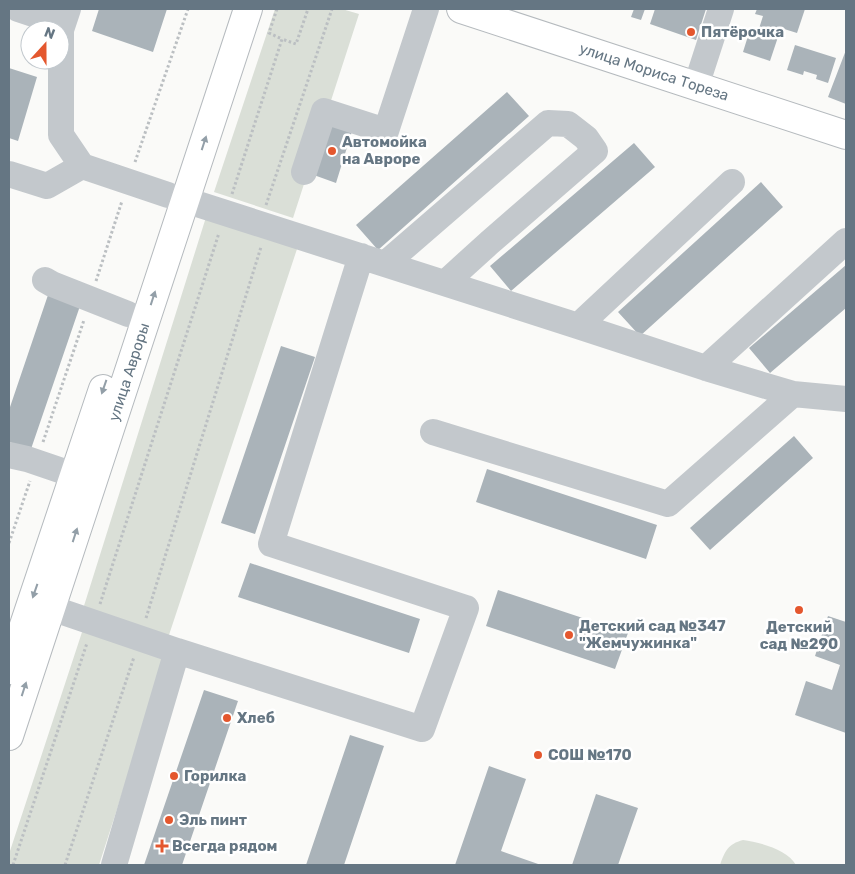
<svg xmlns="http://www.w3.org/2000/svg" width="855" height="874" font-family="Rubik,sans-serif">
<style>
.green{fill:#dadfd7}
.building{fill:#aab3b9}
.lines{fill:none;stroke-linecap:round;stroke-linejoin:round}
.major-casing{stroke:#b5babe;stroke-width:30}
.path{stroke:#bbbfc2;stroke-width:3;stroke-dasharray:2.5 2.5;stroke-linecap:butt}
.minor{stroke:#c3c8cc;stroke-width:26}
.major{stroke:#fff;stroke-width:28}
.oneway{fill:#939fa8}
.poi-dot{fill:#e4572e;stroke:#fff;stroke-width:2}
.labels{text-anchor:middle;stroke-width:5;stroke-linejoin:round;paint-order:stroke}
.poi-label{font-size:15px;font-weight:bold;fill:#657683;stroke:#fff;text-anchor:start}
.street-label{font-size:15px;fill:#657683;stroke:#fff}
</style>
<rect width="100%" height="100%" fill="#fafaf8"/>
<path class="green" d="M275 9H342L359 14 293 218 214 192Z
M207 214 299 243 168 638 83 609Z
M85 623 168 651 99 865H9V854Z
M743 840C760 842 788 850 796 865H720C725 851 728 844 743 840Z"/>
<path class="building" d="M99 9H167L153 52 92 31Z
M634 9H645L641 20 631 17Z
M655 9H706L696 40 650 24Z
M757 9H805L797 33 781 28 770 61 743 52 748 36 756 38 763 16 755 14Z
M795 45 836 58 828 83 816 79 817 75 804 71 803 75 787 70Z
M846 50V104L828 97Z
M9 68 37 77 18 141 9 138Z
M507 92 529 116 378 250 356 225Z
M329 120 353 128 336 183 311 174Z
M634 143 655 167 511 291 490 266Z
M761 182 783 207 640 336 618 312Z
M846 265V308L770 373 749 348Z
M48 295 80 306 31 449 9 442V410Z
M281 346 315 357 255 534 221 523Z
M794 436 813 458 710 550 690 528Z
M487 469 657 525 646 559 476 502Z
M250 563 420 619 409 653 238 597Z
M498 590 628 633 615 669 486 626Z
M828 616 846 622V733L795 715 806 681 832 690 840 665 815 656Z
M204 690 238 701 182 865H144Z
M350 735 384 746 344 865H306Z
M489 766 526 779 501 851 541 865H455Z
M596 794 638 808 618 865H572Z"/>
<g class="lines">
<defs>
<path id="major" d="M461 9 846 135
M9 670 103 389
M9 736 248 9"/>
</defs>
<use href="#major" class="major-casing"/>
<path class="path" d="M277 9 269 33 282 39
M135 162 188 9
M232 194 282 39 296 44 308 9
M266 205 332 9
M96 281 122 201
M43 442 84 320
M9 543 30 481
M100 604 219 233
M146 618 261 247
M13 865 87 643
M65 865 134 657"/>
<path class="minor" d="M18 9 63 24
M68 9 61 30V135L82 166
M696 86 721 9
M304 172 324 111 386 131 426 9
M9 174 47 186 82 166 168 195
M185 200 578 326 706 368 793 394 846 399
M385 264 548 123 568 124 586 138 595 151 489 243 445 283
M45 280 52 284 128 314
M578 326 732 182
M706 368 846 241
M433 432 668 504 793 394
M9 455 27 459 74 475
M51 608 177 651
M114 865 177 651 422 729 466 608 271 544 361 256"/>
<use href="#major" class="major"/>
</g>
<defs><path id="oneway-solid" d="M-6-.8H1V-3.2L6.5 0L1 3.2V.8H-6Z" transform="scale(1.25)"/></defs>
<g class="oneway">
<use href="#oneway-solid" transform="translate(204 143) rotate(-72)"/>
<use href="#oneway-solid" transform="translate(153 298) rotate(-72)"/>
<use href="#oneway-solid" transform="translate(104 387) rotate(109)"/>
<use href="#oneway-solid" transform="translate(75 535) rotate(-72)"/>
<use href="#oneway-solid" transform="translate(35 591) rotate(109)"/>
<use href="#oneway-solid" transform="translate(24 689) rotate(-72)"/>
</g>
<g class="poi-dot">
<circle cx="691" cy="32" r="5"/>
<circle cx="332" cy="151" r="5"/>
<circle cx="799" cy="610" r="5"/>
<circle cx="569" cy="635" r="5"/>
<circle cx="227" cy="718" r="5"/>
<circle cx="538" cy="755" r="5"/>
<circle cx="174" cy="776" r="5"/>
<circle cx="169" cy="820" r="5"/>
<path d="M159.5 838.5h5v5h5v5h-5v5h-5v-5h-5v-5h5z"/>
</g>
<g class="labels">
<g class="poi-label">
<text x="701" y="37">Пятёрочка</text>
<text x="342" y="147">Автомойка<tspan x="342" dy="17">на Авроре</tspan></text>
<text x="579" y="631">Детский сад №347<tspan x="579" dy="17">"Жемчужинка"</tspan></text>
<text x="799" y="632" text-anchor="middle">Детский<tspan x="799" dy="17">сад №290</tspan></text>
<text x="237" y="723">Хлеб</text>
<text x="548" y="760">СОШ №170</text>
<text x="184" y="781">Горилка</text>
<text x="179" y="825">Эль пинт</text>
<text x="172" y="851">Всегда рядом</text>
</g>
<g class="street-label">
<text transform="translate(654 72) rotate(18)" y="5">улица Мориса Тореза</text>
<text transform="translate(129 372) rotate(-72)" y="5">улица Авроры</text>
</g>
</g>
<rect width="855" height="874" fill="none" stroke="#657683" stroke-width="20"/>
<g transform="translate(45 45) rotate(21)"><circle r="24" fill="#ffffff" stroke="#c1c8cd"/>
<path d="M0-4L9 19L0 12L-9 19Z" fill="#e4572e"/>
<text y="-8" font-size="14" font-weight="bold" text-anchor="middle" fill="#657683">N</text>
</g>
</svg>
